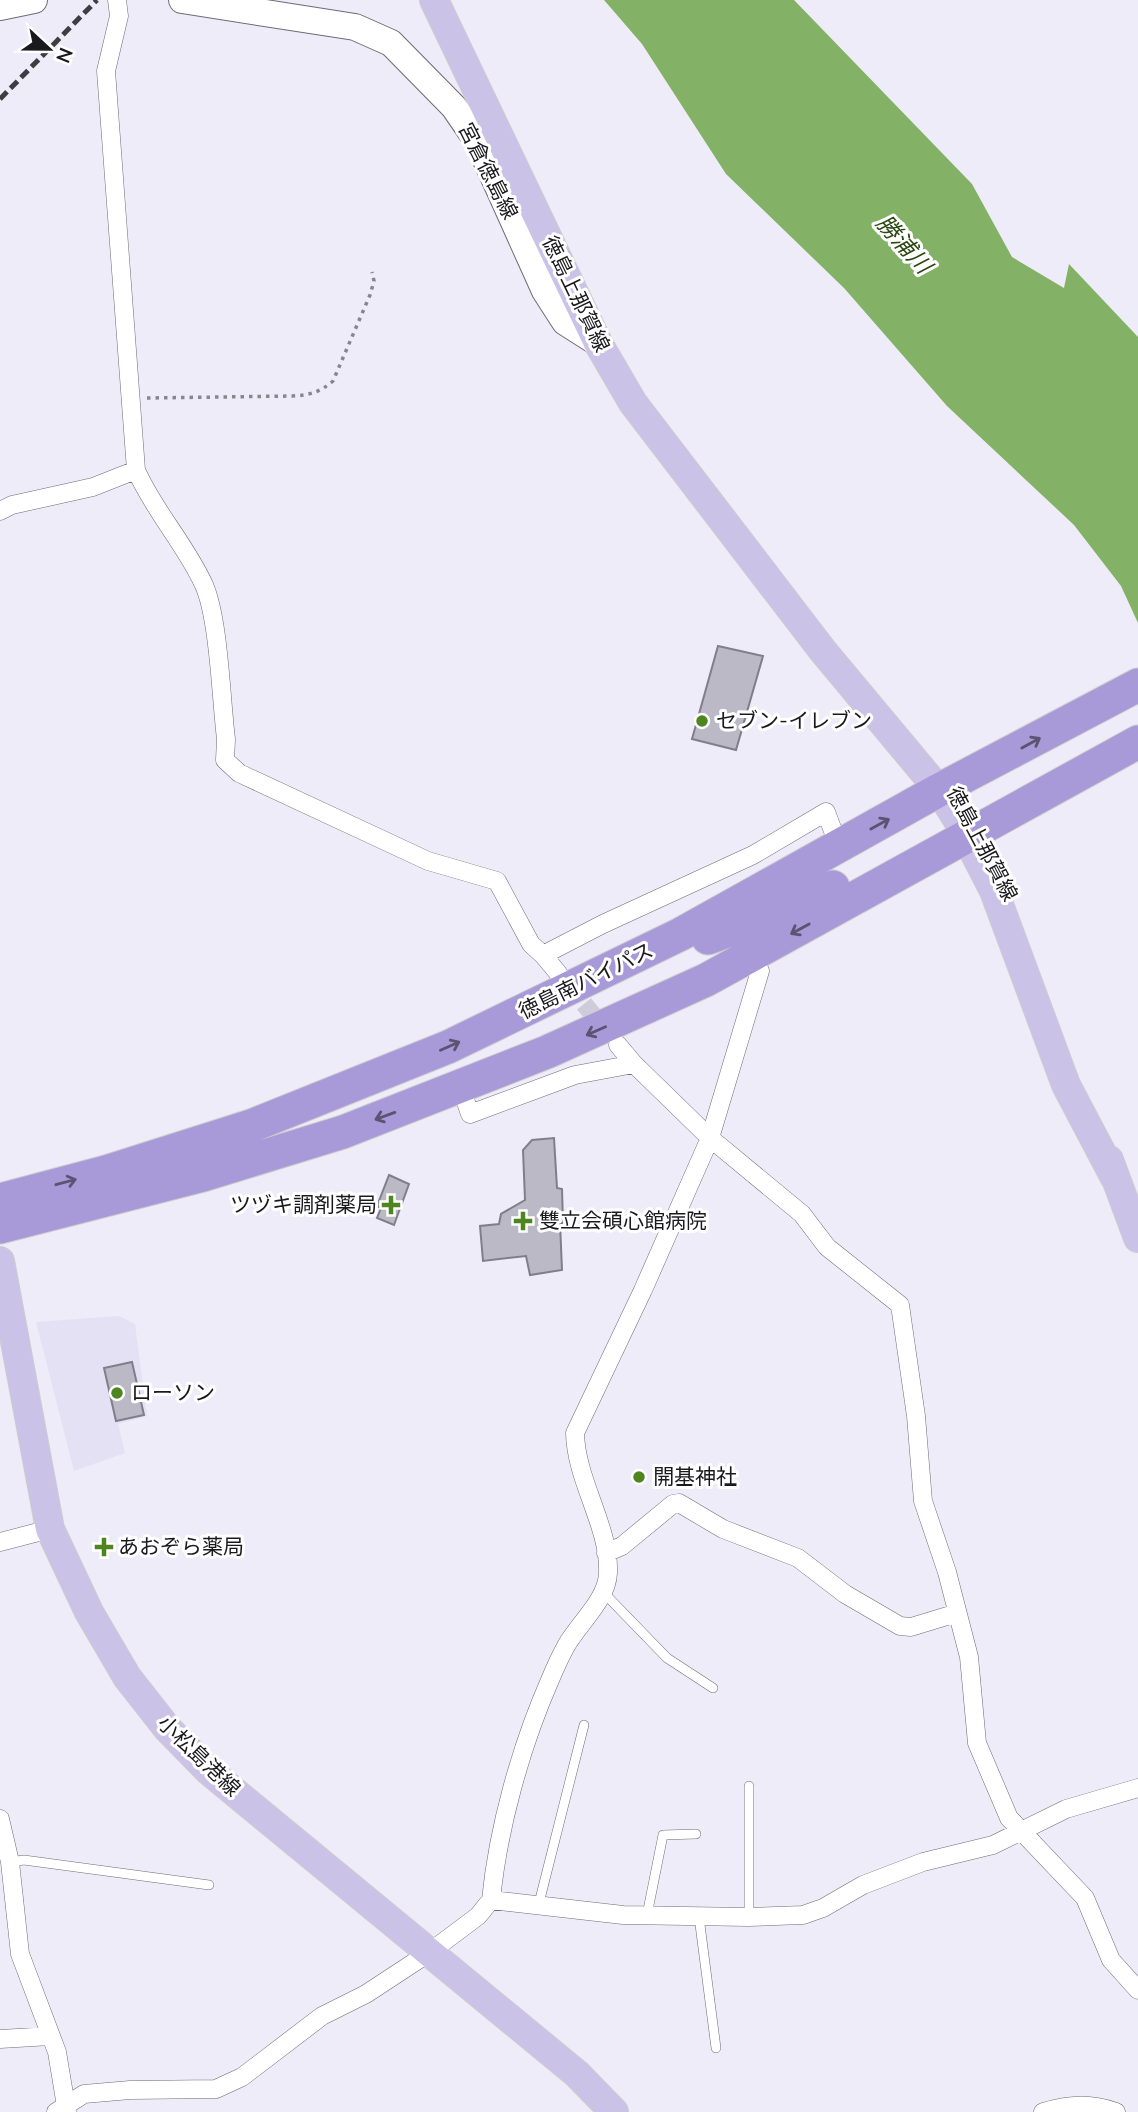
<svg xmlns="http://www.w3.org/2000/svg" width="1138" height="2112" font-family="'Nunito Sans','Noto Sans JP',sans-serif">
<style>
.built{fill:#e4e1f5}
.water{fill:#83b165}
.building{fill:#bbb9c5;stroke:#807e8a;stroke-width:2}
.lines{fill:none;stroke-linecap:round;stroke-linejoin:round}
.street-tunnel{stroke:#ceccd8;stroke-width:18;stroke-dasharray:18 9;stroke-linecap:butt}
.lane-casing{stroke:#6d6b76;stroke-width:10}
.street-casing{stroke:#6d6b76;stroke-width:19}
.secondary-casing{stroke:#6d6b76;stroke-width:28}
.primary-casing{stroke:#cdcccd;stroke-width:30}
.highway-casing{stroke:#cdcccd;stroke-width:35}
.path{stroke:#87868f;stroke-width:3.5;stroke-dasharray:3.5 5;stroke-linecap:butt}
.lane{stroke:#fff;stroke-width:9}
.street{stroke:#fff;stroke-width:18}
.secondary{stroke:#fff;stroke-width:26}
.primary{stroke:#cbc2e8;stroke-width:28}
.highway{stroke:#a899d8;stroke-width:33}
.rail{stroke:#3e3d42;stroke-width:5;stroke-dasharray:10 5;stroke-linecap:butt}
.oneway{stroke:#5a5371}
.poi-dot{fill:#4f851f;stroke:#fff;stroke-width:2.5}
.labels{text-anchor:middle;stroke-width:6;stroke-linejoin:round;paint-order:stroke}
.street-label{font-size:21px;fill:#1a191d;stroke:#fff}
.poi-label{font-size:21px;fill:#1a191d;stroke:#fff;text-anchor:start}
.water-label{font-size:23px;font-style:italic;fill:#2b4813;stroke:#fff}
</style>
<rect width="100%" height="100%" fill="#eeecf9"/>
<path class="built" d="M119 1316 135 1324 147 1416 118 1424 125 1453 74 1471 36 1322Z"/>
<path class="water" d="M604 0H794L972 184 1012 257 1064 288 1069 264 1138 337V623L1121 586 1074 525 947 406 844 288 726 174 642 44Z"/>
<path class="building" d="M718 646 763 656 736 750 692 739Z
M554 1138 557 1188 562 1189 563 1223H560L562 1270 530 1275 526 1256 483 1261 480 1226 499 1224 501 1214 525 1200 523 1150 532 1140Z
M389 1175 409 1184 394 1225 377 1218 381 1208 377 1206Z
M132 1362 144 1415 116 1421 104 1368Z"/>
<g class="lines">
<path class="street-tunnel" d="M567 983 607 1032"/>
<defs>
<path id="lane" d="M603 1592 667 1658 713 1688
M10 1862 24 1860 209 1885
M538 1907 584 1725
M647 1915 663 1835 696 1834
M699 1917 716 2048
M749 1917V1786"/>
<path id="street" d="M117 0 119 16 106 71 136 470C154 511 186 545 204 585 219 619 221 699 226 739L225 760 239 773 428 861 497 881 531 944 543 955
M0 511 12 505 93 487 136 470
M558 973 543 955 603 924 753 855 826 812 839 847
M634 1064 710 1138 802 1214 827 1247 900 1305 916 1416 923 1501 947 1572 969 1657 977 1743 1009 1818 1085 1898 1111 1960 1138 1990
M461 1088 470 1114 575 1075 634 1064 618 1045
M0 1542 50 1529
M606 1553 622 1546 673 1504 679 1503 723 1529 798 1558 845 1594 900 1626 911 1627 957 1613
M0 1819 10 1862 20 1954 57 2052 67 2112
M491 1900C498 1828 521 1746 550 1680 555 1668 560 1657 566 1646 579 1623 607 1600 608 1573 610 1527 576 1481 575 1433L643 1290 710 1138 760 971
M0 2039 51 2036
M56 2112 84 2094 130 2090 216 2089 242 2077 322 2016 366 1994 430 1952 478 1916 491 1900 623 1915 749 1917 803 1915 823 1908 863 1885 923 1862 993 1845 1066 1809 1138 1788
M1043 2112C1069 2104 1090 2103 1116 2112"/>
<path id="secondary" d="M182 0 355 27 391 43 454 107 478 142 545 291 565 322 598 343
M0 7 34 0"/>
<path id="primary" d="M434 0 598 343 633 403 823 651 939 790 957 819 994 891 1066 1085 1115 1178
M1109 1160 1138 1238
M0 1261 50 1529 89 1612 127 1677 167 1728 209 1771 577 2074 614 2112"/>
<path id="highway" d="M708 938 792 907 833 887
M0 1200 106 1172 251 1126 448 1047 681 934 939 790 1138 685
M0 1227 203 1175 343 1132 547 1052 706 980 1138 742"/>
</defs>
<use href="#lane" class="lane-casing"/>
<use href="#street" class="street-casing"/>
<use href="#secondary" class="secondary-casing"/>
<use href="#primary" class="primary-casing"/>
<use href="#highway" class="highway-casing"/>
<path class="path" d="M147 398 293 396C310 395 320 392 333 381L370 295 374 281 372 272"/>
<use href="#lane" class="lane"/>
<use href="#street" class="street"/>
<use href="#secondary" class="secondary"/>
<use href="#primary" class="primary"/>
<use href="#highway" class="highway"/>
<path class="rail" d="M0 99 97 0"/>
</g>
<defs><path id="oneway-shaft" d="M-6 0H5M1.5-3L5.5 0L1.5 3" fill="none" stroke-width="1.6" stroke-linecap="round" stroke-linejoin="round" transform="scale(1.75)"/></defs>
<g class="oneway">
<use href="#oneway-shaft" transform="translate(1031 743) rotate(-29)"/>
<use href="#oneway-shaft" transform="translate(880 824) rotate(-29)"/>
<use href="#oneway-shaft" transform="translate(800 929) rotate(151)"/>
<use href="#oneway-shaft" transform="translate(596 1031) rotate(156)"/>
<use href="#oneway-shaft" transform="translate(450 1046) rotate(-24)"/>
<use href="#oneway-shaft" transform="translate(385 1116) rotate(160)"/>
<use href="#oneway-shaft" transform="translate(66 1182) rotate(-15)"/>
</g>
<g class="poi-dot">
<circle cx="702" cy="721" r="7"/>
<path d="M387.5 1194.5h7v7h7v7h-7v7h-7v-7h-7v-7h7z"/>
<path d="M519.5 1210.5h7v7h7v7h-7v7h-7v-7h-7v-7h7z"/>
<circle cx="117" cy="1393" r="7"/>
<circle cx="639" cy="1477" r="7"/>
<path d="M100.5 1536.5h7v7h7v7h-7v7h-7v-7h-7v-7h7z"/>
</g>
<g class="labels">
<g class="street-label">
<text transform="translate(488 171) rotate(63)" y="7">宮倉徳島線</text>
<text transform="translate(576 294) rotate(64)" y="7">徳島上那賀線</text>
<text transform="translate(982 844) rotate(62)" y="7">徳島上那賀線</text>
<text transform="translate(586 981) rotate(-26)" y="7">徳島南バイパス</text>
<text transform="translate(199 1756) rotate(44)" y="7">小松島港線</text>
</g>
<g class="poi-label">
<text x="716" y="728">セブン-イレブン</text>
<text x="377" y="1212" text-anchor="end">ツヅキ調剤薬局</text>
<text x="539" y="1228">雙立会碩心館病院</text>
<text x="131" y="1400">ローソン</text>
<text x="653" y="1484">開基神社</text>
<text x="118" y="1554">あおぞら薬局</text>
</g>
<g class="water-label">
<text transform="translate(904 244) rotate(48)" y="8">勝浦川</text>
</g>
</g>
<g transform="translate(49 49) rotate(112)" stroke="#ffffff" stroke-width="5" paint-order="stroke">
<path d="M0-5L12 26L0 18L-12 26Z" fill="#1a191d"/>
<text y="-10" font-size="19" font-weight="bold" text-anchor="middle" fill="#1a191d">N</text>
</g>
</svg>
